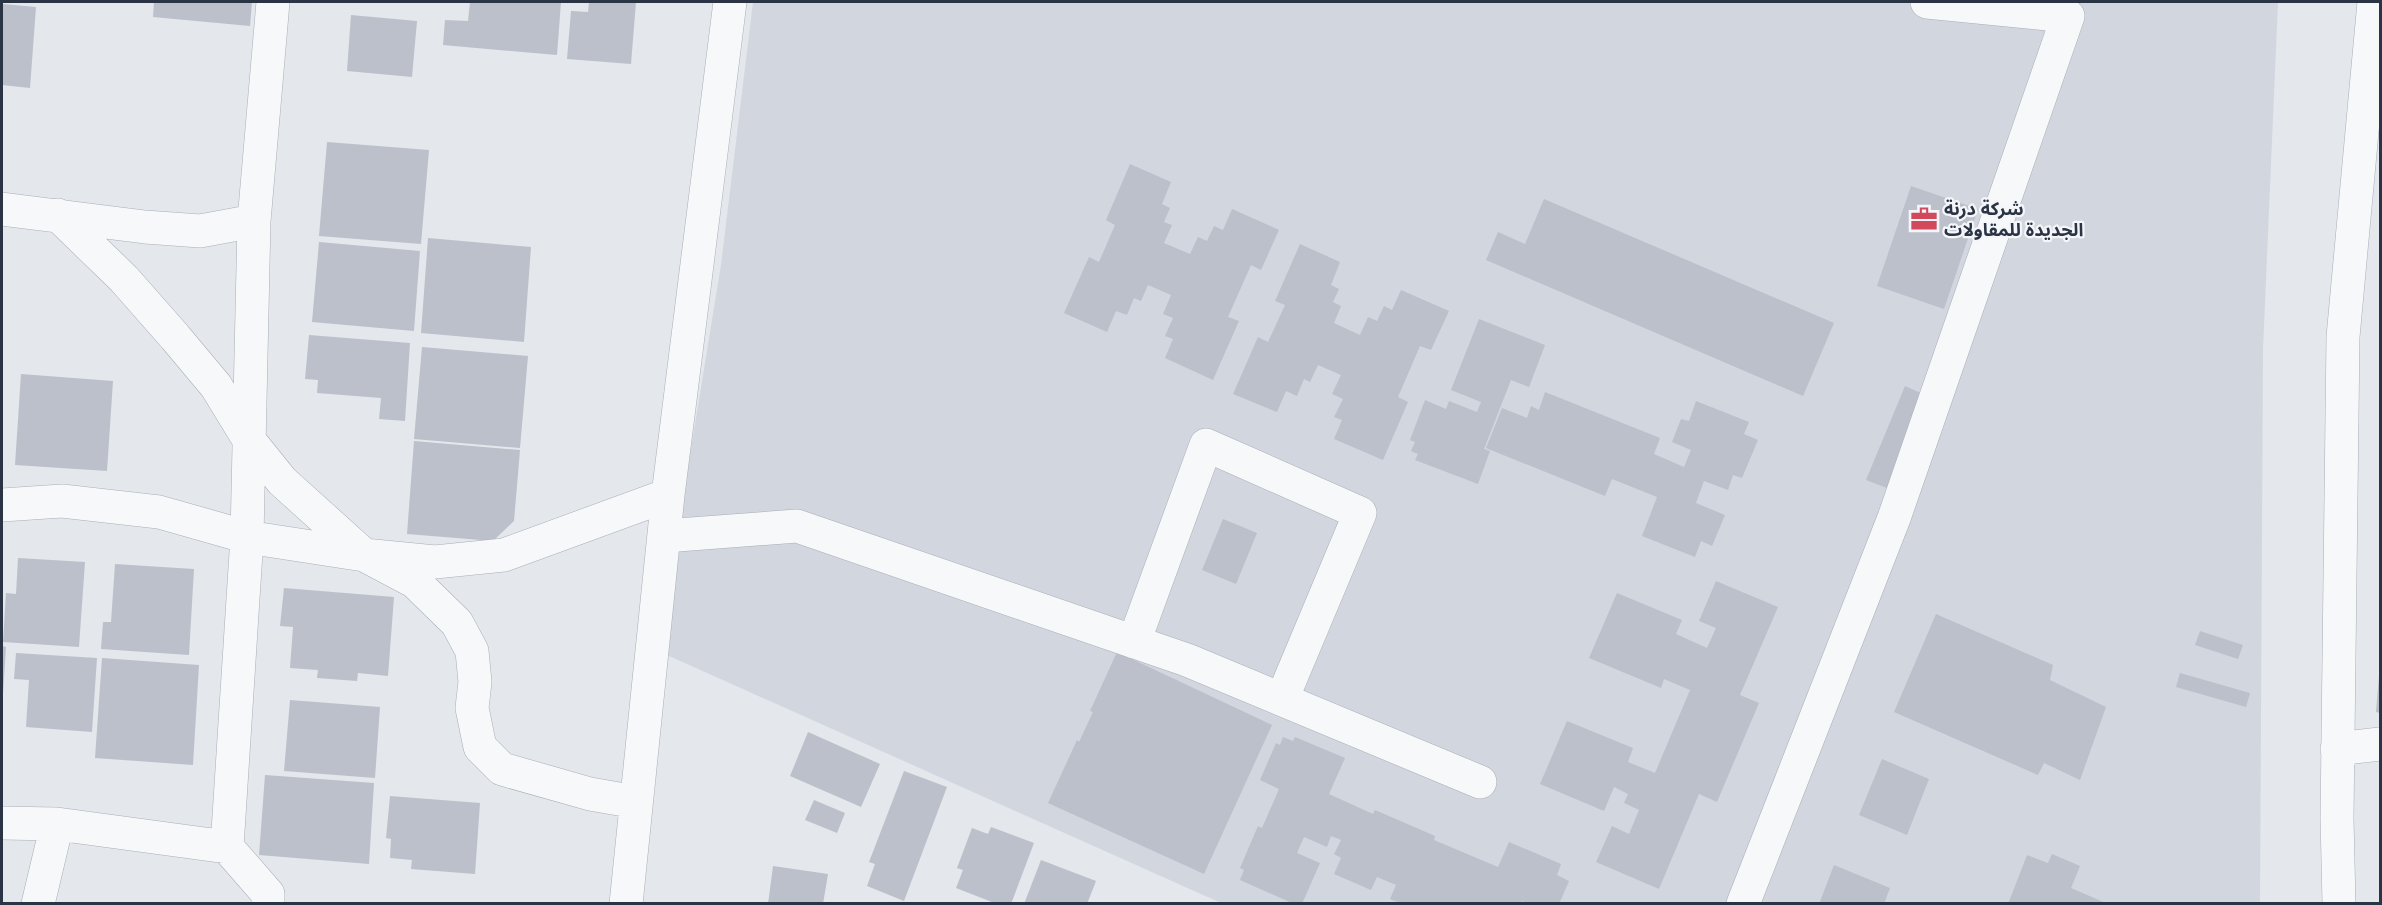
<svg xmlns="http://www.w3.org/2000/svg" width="2382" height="905" font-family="Helvetica,'Noto Sans Arabic',sans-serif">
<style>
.built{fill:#d2d6de}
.building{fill:#bbc0ca}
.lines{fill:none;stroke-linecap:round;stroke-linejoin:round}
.minor-casing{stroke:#a9aeb7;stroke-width:34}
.minor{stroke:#f7f8fa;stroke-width:33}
.labels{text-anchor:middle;stroke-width:4.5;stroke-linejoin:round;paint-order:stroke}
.poi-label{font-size:18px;font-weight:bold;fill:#2b3445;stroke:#f4f6f9;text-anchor:start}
</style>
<rect width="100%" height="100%" fill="#e4e7ec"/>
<path class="built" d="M753 2H2278L2263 349 2260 903H1221L658 651 721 265Z"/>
<path class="building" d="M154 2H252L250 26 153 17Z
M470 2H561L557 55 443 45 445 20 468 21Z
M589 2H636L631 64 567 59 571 11 588 12Z
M2 4 36 7 30 88 2 85Z
M351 15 417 21 412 77 347 71Z
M327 142 429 150 421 244 319 236Z
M1130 164 1171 182 1162 204 1170 208 1164 222 1172 225 1164 243 1190 254 1198 237 1207 241 1214 226 1223 230 1232 209 1279 230 1261 270 1251 265 1228 317 1239 321 1213 380 1165 358 1173 339 1165 336 1173 318 1163 314 1171 295 1148 285 1141 301 1134 298 1127 315 1116 311 1107 332 1064 313 1089 257 1099 262 1115 225 1106 220Z
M1911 186 1978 209 1944 309 1877 286Z
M1544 199 1834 323 1803 396 1486 260 1498 232 1525 244Z
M428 238 531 247 524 342 421 333Z
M319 242 420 251 414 331 312 322Z
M1300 244 1340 262 1331 285 1339 289 1333 302 1341 306 1334 323 1360 335 1368 317 1377 321 1384 306 1392 310 1401 290 1449 311 1431 350 1420 346 1398 397 1408 402 1383 460 1334 439 1342 420 1334 417 1343 399 1332 394 1341 375 1318 365 1310 382 1304 379 1297 396 1286 391 1277 412 1233 394 1258 337 1268 342 1285 305 1275 301Z
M1479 319 1545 345 1529 387 1511 380 1484 449 1490 451 1478 484 1415 460 1418 454 1411 451 1415 442 1410 440 1425 400 1446 409 1449 401 1477 412 1481 402 1451 390Z
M309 335 410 343 405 421 379 419 381 398 317 393 318 380 305 379Z
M422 347 528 356 520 448 414 439Z
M21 374 113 381 107 471 15 465Z
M1905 386 1925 395 1887 488 1866 480Z
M1545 392 1660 438 1654 454 1684 467 1691 450 1672 442 1681 419 1689 421 1696 401 1749 422 1744 434 1758 440 1742 478 1733 475 1728 490 1704 481 1696 503 1725 515 1712 546 1701 541 1695 557 1642 536 1657 497 1612 479 1605 496 1486 448 1502 408 1527 418 1531 406 1539 410Z
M414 441 520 450 514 521 493 541 407 534Z
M1223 519 1257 533 1236 584 1202 570Z
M18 558 85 562 79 647 3 642 6 593 16 594Z
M115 564 194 569 189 655 101 649 103 622H111Z
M1716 581 1778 607 1740 695 1759 703 1717 802 1699 794 1659 889 1596 862 1612 826 1629 834 1639 810 1624 803 1628 794 1614 787 1604 811 1540 784 1567 721 1633 748 1628 762 1655 773 1690 690 1664 679 1661 688 1589 658 1617 593 1682 620 1676 634 1707 648 1716 628 1699 621Z
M284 588 394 597 388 676 358 673 357 681 317 678 318 670 290 668 293 627 280 626Z
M1936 614 2053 665 2050 680 2106 707 2080 780 2044 763 2038 775 1894 712Z
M2200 631 2243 645 2238 659 2195 645Z
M2 646 6 647 3 694H2Z
M1117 652 1272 725 1204 874 1048 803 1077 740 1079 742 1093 712 1090 711Z
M16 653 97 658 92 732 26 727 29 680 14 679Z
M102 658 199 665 193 765 95 758Z
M2180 673 2250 693 2246 707 2176 687Z
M2379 676H2380V713L2376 712Z
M290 700 380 707 375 778 284 771Z
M808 732 880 764 861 807 790 776Z
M1283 737 1293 741 1295 737 1345 758 1329 794 1373 814 1375 810 1435 836 1434 840 1498 867 1509 842 1561 864 1557 875 1569 881 1559 904H1528L1522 901 1521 904H1402L1390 899 1396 885 1377 877 1371 890 1334 874 1341 858 1334 854 1341 840 1331 836 1327 847 1304 837 1297 853 1320 863 1302 904H1294L1240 880 1244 870 1240 868 1258 826 1262 828 1279 789 1260 780 1276 743 1280 745Z
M1882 759 1929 779 1907 835 1859 815Z
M904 771 947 787 904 901 867 886 875 864 869 862Z
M265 775 374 783 369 864 259 855Z
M390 796 480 803 475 874 411 869 412 860 390 858 391 839 386 838Z
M814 800 845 813 837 833 805 820Z
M991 827 1034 843 1011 904H997L956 888 963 870 957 868 972 828 988 834Z
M2052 854 2080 866 2071 888 2108 904H2008L2027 855 2048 863Z
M1041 860 1096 881 1087 904H1024Z
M1834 865 1890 888 1884 904H1819Z
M773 866 828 874 823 904H768Z"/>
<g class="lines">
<defs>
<path id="minor" d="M1927 2 2068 16
M2 209 145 227 200 231 254 221
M58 215 124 279 175 337 216 386 249 440 282 481 364 555 415 582 457 623 472 651 475 682 472 708 480 747 502 769 590 794 636 802
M2 505 62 501 159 512 247 537 364 555 435 562 504 555 668 495
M664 536 797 526 1187 660 1480 782
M1134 642 1206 445 1360 513 1282 699
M2337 749 2380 744
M2 823 57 824 227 847
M38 904 57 824
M268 904V894L227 847 247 537 254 221 273 2
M626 904 668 495 730 2
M1743 904 1894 518 2068 16
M2339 904 2337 818 2343 337 2374 2"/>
</defs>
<use href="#minor" class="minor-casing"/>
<use href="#minor" class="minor"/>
</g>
<defs>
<symbol id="office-bare" viewBox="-9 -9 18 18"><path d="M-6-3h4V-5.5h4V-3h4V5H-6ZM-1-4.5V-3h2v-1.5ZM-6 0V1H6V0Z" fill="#d1495b" stroke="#f4f6f9" stroke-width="2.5" paint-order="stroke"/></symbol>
</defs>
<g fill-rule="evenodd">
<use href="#office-bare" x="1905" y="200" width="38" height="38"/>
</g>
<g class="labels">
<g class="poi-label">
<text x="1944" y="215">شركة درنة<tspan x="1944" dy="21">الجديدة للمقاولات</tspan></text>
</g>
</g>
<rect width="2382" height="905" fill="none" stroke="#2b3445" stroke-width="6"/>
</svg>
